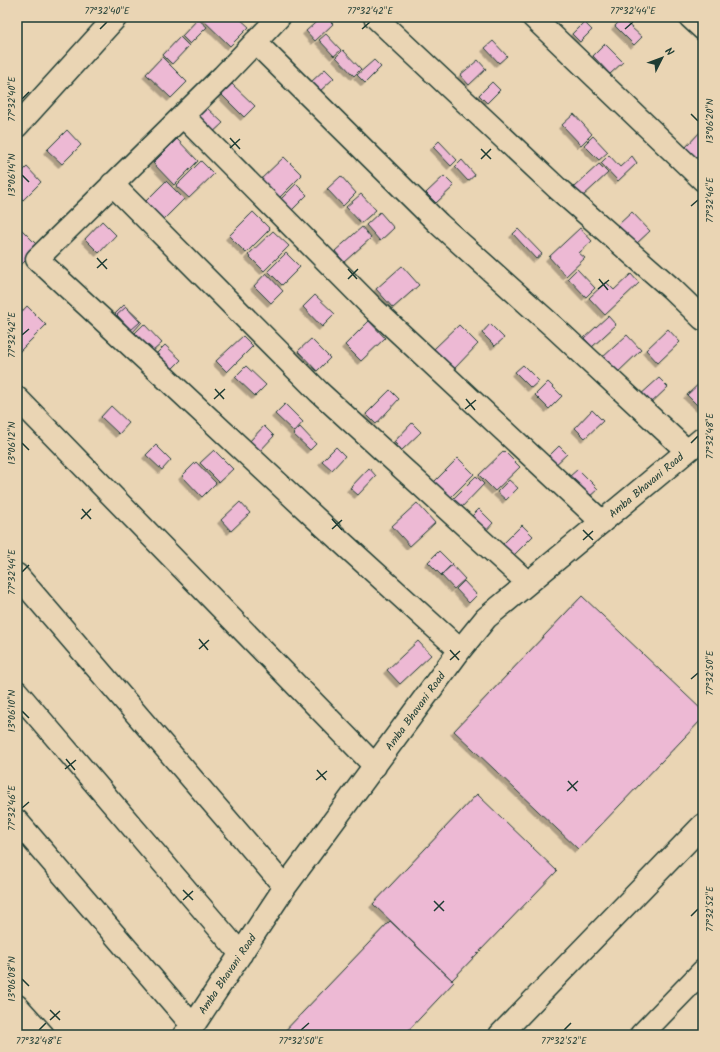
<svg xmlns="http://www.w3.org/2000/svg" width="720" height="1052" font-family="Kalam,sans-serif">
<style>
.building{fill:#edb9d4;stroke:#1f3d34;filter:url(#shadow)}
.lines{fill:none;stroke-linecap:round;stroke-linejoin:round}
.minor-casing{stroke:#1f3d34;stroke-width:25}
.minor{stroke:#ead5b4;stroke-width:22}
.ticks{fill:none;stroke:#1f3d34;stroke-width:1.5}
.labels{text-anchor:middle;stroke-width:3;stroke-linejoin:round;paint-order:stroke}
.street-label{font-size:11px;fill:#1f3d34;stroke:#ead5b4}
.neatline{fill:none;stroke:#1f3d34;stroke-width:1.5}
.ticks-label{font-size:10px;text-anchor:middle;fill:#1f3d34}
</style>
<defs>
<filter id="shadow"><feDropShadow dx="-3.5" dy="3.5" stdDeviation="0" flood-color="#0004"/></filter>
</defs>
<rect width="100%" height="100%" fill="#ead5b4"/>
<filter id="ink" filterUnits="userSpaceOnUse"><feTurbulence type="fractalNoise" baseFrequency=".025" numOctaves="2"/><feDisplacementMap in="SourceGraphic" scale="8" xChannelSelector="R" yChannelSelector="G"/><feConvolveMatrix kernelMatrix="1 2 1 2 8 2 1 2 1" color-interpolation-filters="sRGB"/></filter>
<g filter="url(#ink)">
<path class="building" d="M200 17H238L249 27 230 46Z
M322 17H326L333 24 315 41 306 31Z
M198 19 207 27 190 44 182 36Z
M622 19 642 37 634 45 615 26Z
M584 22 592 30 580 42 572 34Z
M326 34 341 50 334 56 319 40Z
M180 37 189 46 172 64 163 55Z
M493 41 507 56 499 63 485 48Z
M605 44 623 62 610 74 593 56Z
M343 50 361 69 354 76 336 57Z
M162 57 187 82 171 98 146 74Z
M374 60 381 67 365 83 357 75Z
M478 60 486 69 469 85 460 75Z
M325 69 334 78 319 92 310 83Z
M492 82 500 90 487 103 479 95Z
M232 84 255 106 244 117 221 94Z
M207 108 223 123 210 135 195 120Z
M574 114 592 134 581 145 562 125Z
M703 129V164L686 147Z
M67 130 81 145 62 164 47 150Z
M593 136 608 152 599 160 584 145Z
M177 139 198 161 174 185 153 163Z
M439 141 457 160 451 166 433 147Z
M609 155 620 167 632 156 637 163 618 181 601 163Z
M284 157 302 175 278 199 259 181Z
M462 160 475 175 468 181 455 167Z
M201 161 214 174 189 198 176 186Z
M599 164 608 173 583 196 574 187Z
M27 167 41 182 23 200 17 194V177Z
M341 176 356 193 343 206 327 189Z
M444 176 454 186 436 203 426 193Z
M166 181 184 199 159 224 141 206Z
M296 184 307 195 291 211 280 200Z
M361 194 376 210 361 223 346 207Z
M253 212 270 229 246 253 229 236Z
M380 212 394 228 380 241 366 225Z
M632 212 650 231 636 244 618 225Z
M102 221 116 235 99 253 85 239Z
M17 225 39 247 21 265 17 261Z
M362 227 371 238 344 262 335 251Z
M580 228 592 241 579 253 585 258 566 276 549 257Z
M518 229 542 254 536 259 513 234Z
M273 231 289 246 264 271 248 255Z
M286 253 300 267 282 285 268 271Z
M402 266 419 285 393 308 376 289Z
M577 269 595 288 586 297 568 278Z
M266 273 283 291 271 303 254 286Z
M631 274 639 283 605 315 589 298 606 282 614 290Z
M315 295 335 314 322 327 303 307Z
M124 305 142 322 133 332 115 314Z
M27 306 46 325 19 352 17 351V317Z
M126 307 140 322 131 330 117 315Z
M608 316 616 325 592 347 584 338Z
M369 321 385 338 361 361 345 345Z
M144 324 162 343 153 351 135 333Z
M490 324 504 338 495 346 482 333Z
M459 325 478 344 454 369 434 349Z
M668 329 680 342 658 363 646 350Z
M627 335 641 350 616 374 602 358Z
M243 336 253 346 227 372 216 361Z
M311 339 330 358 317 371 298 351Z
M165 345 181 360 170 371 155 355Z
M523 365 539 381 531 388 515 372Z
M246 366 266 385 255 396 235 377Z
M659 378 668 387 648 406 639 396Z
M703 380V405L700 408 687 395Z
M548 382 562 396 549 409 535 395Z
M390 390 399 399 376 424 366 414Z
M285 404 303 422 294 432 275 414Z
M111 406 129 423 119 434 101 417Z
M592 410 603 421 585 438 575 428Z
M412 423 421 432 402 450 394 442Z
M264 426 274 436 259 452 249 442Z
M300 427 316 444 310 450 293 434Z
M156 445 171 460 162 470 146 455Z
M559 446 567 454 554 466 547 458Z
M336 447 345 456 332 470 322 461Z
M214 450 233 469 219 482 200 463Z
M504 451 520 467 495 491 479 475Z
M458 458 474 474 448 500 432 484Z
M196 462 216 483 202 497 182 476Z
M369 468 376 476 358 495 350 488Z
M578 469 598 489 589 497 569 477Z
M476 476 484 484 460 509 452 500Z
M509 480 518 488 506 500 497 492Z
M240 502 250 513 231 531 221 520Z
M417 503 435 523 410 546 392 526Z
M479 509 493 523 485 532 470 518Z
M522 525 533 536 512 557 501 546Z
M439 551 452 564 441 575 428 562Z
M452 565 465 579 454 589 441 575Z
M464 581 477 595 469 603 456 589Z
M582 596 703 711V718L578 849 454 731Z
M418 641 431 655 400 684 387 670Z
M477 794 557 871 452 980 373 904Z
M390 921 454 982 404 1035H281Z"/>
<g class="lines">
<defs>
<path id="minor" d="M279 17 223 76 37 259 156 369 324 526 460 650
M375 17 557 188 671 288 703 319
M533 17 703 180
M690 17 703 29
M255 42 439 224 556 329 687 451
M183 116 375 310 602 522
M17 126 116 17
M112 184 319 392 528 583
M17 398 375 766
M17 575 285 887
M17 692 241 954
M17 821 193 1026
M17 1006 43 1035
M184 1035 193 1026 285 887 460 650 486 618 703 438
M500 1035 703 825
M641 1035 703 971"/>
</defs>
<use href="#minor" class="minor-casing"/>
<use href="#minor" class="minor"/>
</g>
</g>
<path class="ticks" d="M100 29 107 22M362 29 370 22M625 29 633 22M22 99 29 92M691 114 698 121M230 138 240 149M230 148 240 139M481 149 491 159M481 159 491 149M22 175 29 182M691 206 698 200M97 258 107 269M97 268 107 259M348 269 357 279M348 279 358 269M599 279 608 290M598 289 609 280M22 335 29 329M215 389 224 399M214 399 225 389M466 399 475 410M465 409 476 400M22 443 29 450M691 443 698 436M82 509 91 519M81 519 91 509M332 519 342 530M332 529 342 520M583 530 593 540M583 540 593 531M22 572 29 565M199 639 208 650M199 649 209 640M450 650 459 660M450 660 460 651M691 679 698 673M22 711 29 718M66 759 75 770M65 769 76 760M317 770 326 780M316 780 327 771M568 781 577 791M567 791 578 781M22 808 29 802M183 890 193 900M183 900 193 891M434 901 444 911M434 911 444 901M691 916 698 909M22 979 29 986M50 1010 60 1020M50 1020 60 1011M39 1030 46 1023M301 1030 309 1023M564 1030 571 1023"/>
<g class="labels">
<g class="street-label">
<text transform="translate(646 485) rotate(-40)" y="4">Amba Bhavani Road</text>
<text transform="translate(415 711) rotate(-54)" y="4">Amba Bhavani Road</text>
<text transform="translate(227 974) rotate(-56)" y="4">Amba Bhavani Road</text>
</g>
</g>
<rect width="720" height="1052" fill="none" stroke="#ead5b4" stroke-width="44"/>
<g transform="translate(662 58) rotate(48)" stroke="#ead5b4" stroke-width="3" paint-order="stroke">
<path d="M0-3L7 15L0 10L-7 15Z" fill="#1f3d34"/>
<text y="-6" font-size="11" font-weight="bold" text-anchor="middle" fill="#1f3d34">N</text>
</g>
<rect x="22" y="22" width="676" height="1008" class="neatline"/>
<g class="ticks-label">
<text x="107" y="14">77°32'40"E</text>
<text x="370" y="14">77°32'42"E</text>
<text x="633" y="14">77°32'44"E</text>
<text transform="translate(11 99) rotate(-90)" y="4">77°32'40"E</text>
<text transform="translate(709 121) rotate(-90)" y="4">13°06'20"N</text>
<text transform="translate(11 175) rotate(-90)" y="4">13°06'14"N</text>
<text transform="translate(709 200) rotate(-90)" y="4">77°32'46"E</text>
<text transform="translate(11 335) rotate(-90)" y="4">77°32'42"E</text>
<text transform="translate(709 436) rotate(-90)" y="4">77°32'48"E</text>
<text transform="translate(11 443) rotate(-90)" y="4">13°06'12"N</text>
<text transform="translate(11 572) rotate(-90)" y="4">77°32'44"E</text>
<text transform="translate(709 673) rotate(-90)" y="4">77°32'50"E</text>
<text transform="translate(11 711) rotate(-90)" y="4">13°06'10"N</text>
<text transform="translate(11 808) rotate(-90)" y="4">77°32'46"E</text>
<text transform="translate(709 909) rotate(-90)" y="4">77°32'52"E</text>
<text transform="translate(11 979) rotate(-90)" y="4">13°06'08"N</text>
<text x="39" y="1044">77°32'48"E</text>
<text x="301" y="1044">77°32'50"E</text>
<text x="564" y="1044">77°32'52"E</text>
</g>
</svg>
